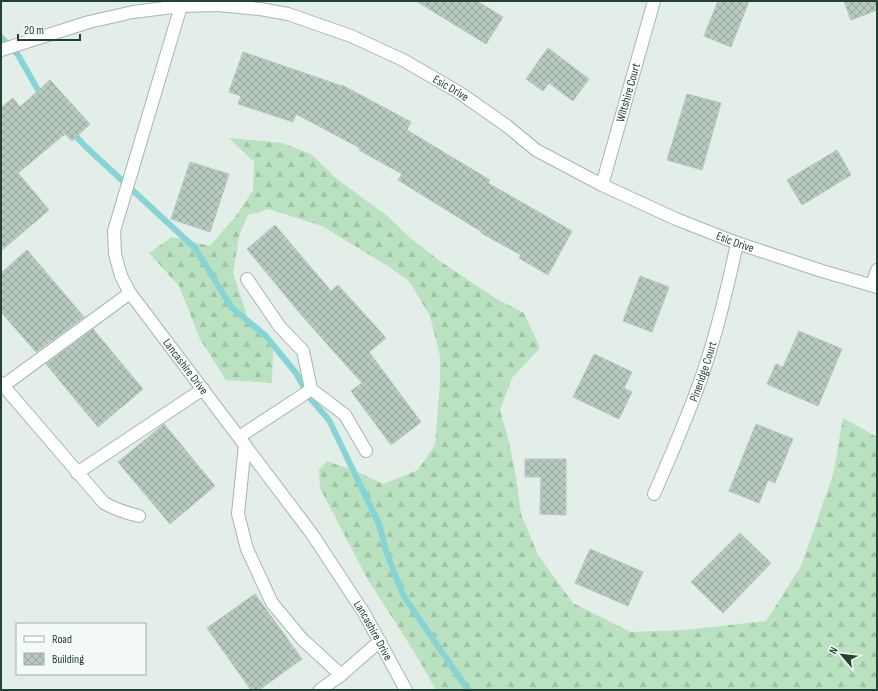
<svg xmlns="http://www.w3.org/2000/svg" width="878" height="691" font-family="'Sofia Sans Condensed',sans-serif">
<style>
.forest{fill:url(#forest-firs)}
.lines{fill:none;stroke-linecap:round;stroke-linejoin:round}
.stream{stroke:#87d4d7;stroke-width:6}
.building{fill:url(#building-cross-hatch);stroke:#b5c8be}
.minor-casing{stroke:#a5b7ae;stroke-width:14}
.minor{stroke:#fff;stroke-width:12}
.labels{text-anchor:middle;stroke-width:3;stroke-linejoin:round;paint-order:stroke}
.street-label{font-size:12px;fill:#214134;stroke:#f4faf6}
</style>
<defs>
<pattern id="forest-firs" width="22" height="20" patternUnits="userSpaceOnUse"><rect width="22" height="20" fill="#bae1c0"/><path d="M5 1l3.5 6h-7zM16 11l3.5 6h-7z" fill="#a0c2a6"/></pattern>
<pattern id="building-cross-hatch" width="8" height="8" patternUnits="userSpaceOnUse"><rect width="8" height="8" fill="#b8c9c0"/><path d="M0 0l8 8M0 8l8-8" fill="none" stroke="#95a59d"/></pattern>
</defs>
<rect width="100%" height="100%" fill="#e3eee8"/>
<path class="forest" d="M229 138 282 143 311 154 337 179 386 215 409 237 440 261 495 298 524 313 540 348 512 378 500 410 509 442 516 477 521 514 538 555 573 603 631 632 684 630 766 621 801 566 833 475 843 418 877 437V690H436L415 653 368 580 320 488 319 470 327 461 355 471 383 484 418 470 435 445 440 383V356L430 316 409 281 388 266 322 226 269 209 248 215 239 236 233 273 248 319 273 350 272 383 226 380 200 339 179 286 149 253 172 237 210 246 236 216 253 190 254 162Z"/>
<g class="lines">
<path class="stream" d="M1 37 18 55 42 97
M71 131 86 147 195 248 232 308 265 335 296 373 309 397 329 420 379 524 386 551 403 595 468 690"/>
</g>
<path class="building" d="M416 1H477L503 17 486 44Z
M718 1H749L731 47 704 36Z
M844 1H877V10L851 20Z
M548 48 589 79 573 101 549 83 543 91 526 79Z
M243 52 342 86V85L411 122 407 130 490 180 488 183 572 231 548 275 519 258 521 255 481 233 482 232 398 180 402 174 359 150 360 148 296 114 293 122 238 104 241 96 229 92Z
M50 80 90 124 72 141 65 134 18 173 49 210 1 251V108L13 98 20 107Z
M687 94 721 103 702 170 667 160Z
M837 150 851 175 802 205 787 180Z
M190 162 229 174 210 232 171 219Z
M275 225 331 291 338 285 386 338 369 352 421 422 391 445 351 391 362 383 303 317 247 249Z
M27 250 84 317 36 352 1 312V273Z
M640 276 669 287 652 332 623 321Z
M93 329 143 389 98 427 46 364Z
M799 331 842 349 818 406 767 384 776 364 783 367Z
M594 354 632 372 624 388 632 392 619 419 573 397Z
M164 424 215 486 170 524 118 462Z
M756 424 793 439 775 483 768 480 759 503 729 491Z
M525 459H566V515L540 514 541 477H525Z
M740 533 771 563 723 613 691 582Z
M590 549 643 572 628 606 575 583Z
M255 594 302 659 259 690H251L207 628Z"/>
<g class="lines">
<defs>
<g id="minor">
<path id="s1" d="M181 6 114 231 115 254 121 276 130 293 312 534 364 613 406 690"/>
<path id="s2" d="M1 50 89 22 133 12 181 6 218 5 260 9 288 14 351 36 403 60 460 93 507 126 536 150 602 185 676 219 737 243 822 271 877 287"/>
<path id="s3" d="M602 185 654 1"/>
<path d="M247 279 280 327 303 351 311 389 345 415 366 451"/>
<path d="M872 285 877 270"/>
<path d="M1 383 104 503C115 509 126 513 139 516"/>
<path d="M3 386 130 293"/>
<path d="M239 437 303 395 311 389"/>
<path d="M245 445 238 514 247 549 272 603 302 639 341 675"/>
<path d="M77 473 203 389"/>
<path id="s4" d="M654 494C672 453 690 412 704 370 718 328 728 286 737 243"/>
<path d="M320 690 341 675 380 641"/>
</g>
</defs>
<use href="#minor" class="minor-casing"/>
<use href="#minor" class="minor"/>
</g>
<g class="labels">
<g class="street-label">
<text dy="4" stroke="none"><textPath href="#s2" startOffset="473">Esic Drive</textPath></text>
<text dy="4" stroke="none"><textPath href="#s3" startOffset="96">Wiltshire Court</textPath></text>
<text dy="4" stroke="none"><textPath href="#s2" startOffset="798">Esic Drive</textPath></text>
<text dy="4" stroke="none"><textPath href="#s1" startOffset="392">Lancashire Drive</textPath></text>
<text dy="4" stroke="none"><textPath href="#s4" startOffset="132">Pineridge Court</textPath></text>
<text dy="4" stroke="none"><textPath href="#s1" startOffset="716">Lancashire Drive</textPath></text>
</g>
</g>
<rect width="878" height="691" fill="none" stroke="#214134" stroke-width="4"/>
<rect x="16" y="623" width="130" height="52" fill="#f4faf6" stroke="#a0b0a8"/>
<rect x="24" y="636" width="20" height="6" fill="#ffffff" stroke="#a0b0a8"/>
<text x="52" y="643" font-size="12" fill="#214134">Road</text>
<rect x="24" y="653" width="20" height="12" fill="url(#building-cross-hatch)" stroke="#a0b0a8"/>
<text x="52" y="663" font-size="12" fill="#214134">Building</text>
<g transform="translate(842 655) rotate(298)" stroke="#f4faf6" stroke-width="3" paint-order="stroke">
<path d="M0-3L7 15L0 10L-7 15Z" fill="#214134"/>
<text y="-6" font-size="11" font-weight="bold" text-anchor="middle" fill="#214134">N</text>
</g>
<path d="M18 34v6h62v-6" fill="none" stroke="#214134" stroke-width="2"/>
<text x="24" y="34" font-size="12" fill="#214134" stroke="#f4faf6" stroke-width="3" paint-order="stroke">20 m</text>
</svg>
